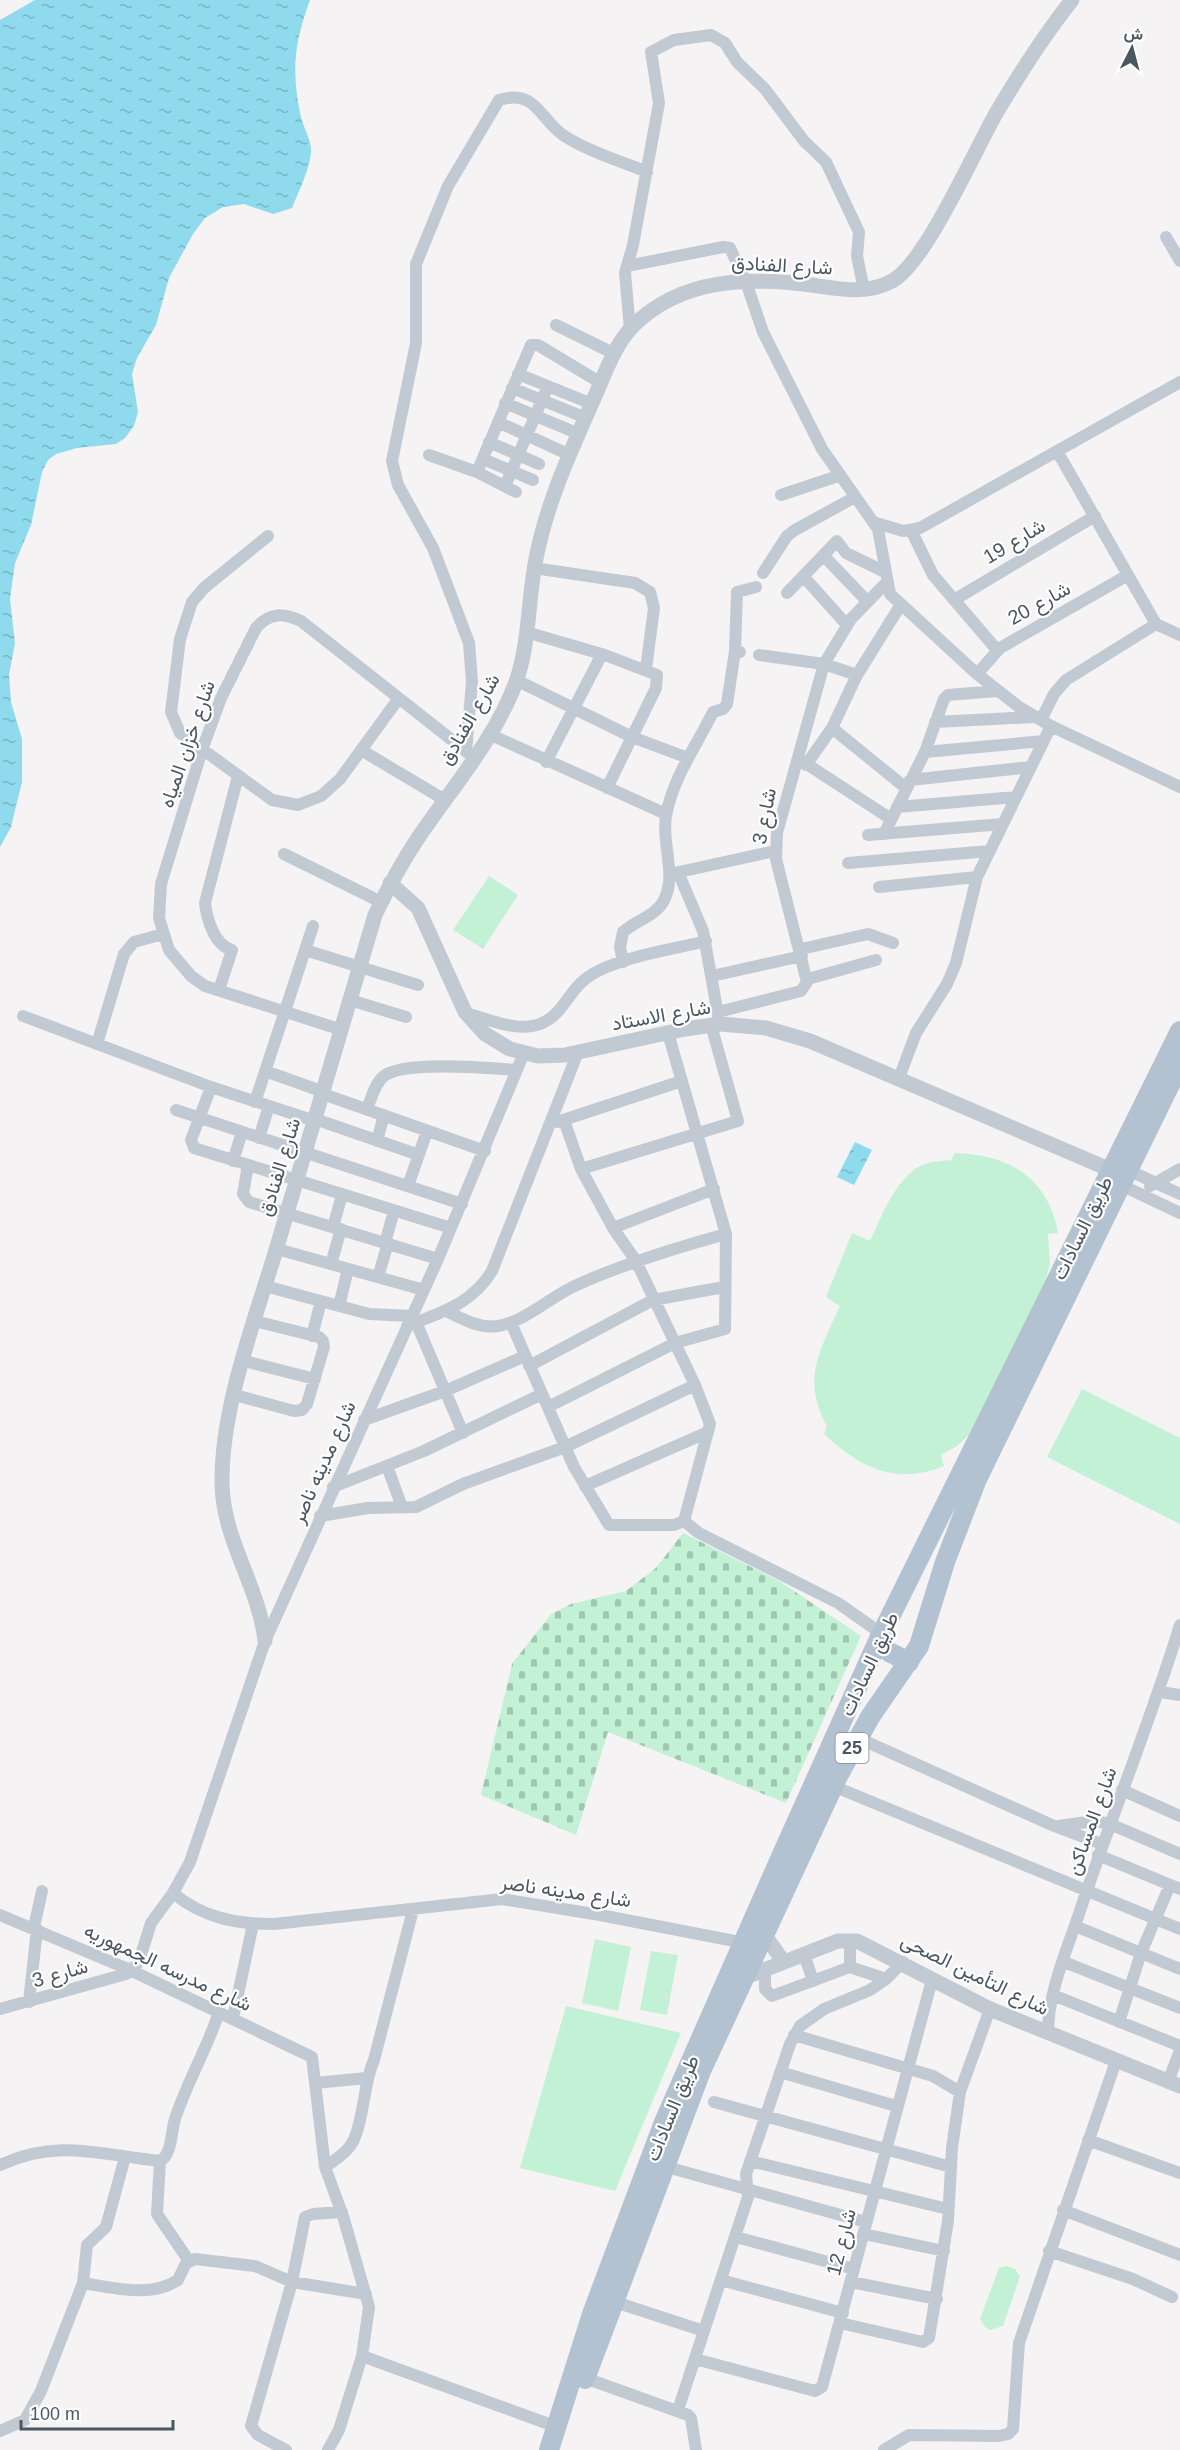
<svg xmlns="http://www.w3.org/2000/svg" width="1180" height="2450" font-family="Helvetica,Vazirmatn,sans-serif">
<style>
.grass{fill:#c3f1d5}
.cemetery{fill:url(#cemetery-stones)}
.water{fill:url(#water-ripples)}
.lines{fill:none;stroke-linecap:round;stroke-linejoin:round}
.minor{stroke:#c1cad2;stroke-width:12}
.tertiary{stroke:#c1cad2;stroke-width:15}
.primary{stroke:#b3c2d1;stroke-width:20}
.labels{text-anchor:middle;stroke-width:4.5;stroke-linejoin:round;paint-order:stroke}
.shield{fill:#fff;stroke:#808990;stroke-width:1.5}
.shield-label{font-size:18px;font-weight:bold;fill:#4a5661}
.street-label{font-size:20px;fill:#4a5661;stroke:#fff}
</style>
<defs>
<pattern id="cemetery-stones" width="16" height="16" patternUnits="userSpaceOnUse" patternTransform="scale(1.5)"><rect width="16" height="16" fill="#c3f1d5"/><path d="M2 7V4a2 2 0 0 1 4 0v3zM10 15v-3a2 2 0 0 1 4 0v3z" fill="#a0c6b0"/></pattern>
<pattern id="water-ripples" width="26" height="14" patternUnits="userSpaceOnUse" patternTransform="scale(1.5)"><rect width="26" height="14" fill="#90daee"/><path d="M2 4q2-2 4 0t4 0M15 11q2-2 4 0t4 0" fill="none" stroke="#78b4c4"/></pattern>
</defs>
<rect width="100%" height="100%" fill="#f5f3f3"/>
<path class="grass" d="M489 876 518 895 483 949 453 930Z
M955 1153C1009 1155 1048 1177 1058 1233L1048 1234 1050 1265 1044 1284 969 1435 957 1446 941 1455 944 1466C896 1486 859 1467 824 1434L827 1426C801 1379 820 1351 840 1306L826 1297 852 1233 870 1241C882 1216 898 1171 928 1163 935 1161 944 1161 951 1160Z
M1082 1389 1180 1438V1524L1047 1457Z
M595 1939 631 1947 618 2011 582 2003Z
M651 1951 678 1955 667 2015 640 2010Z
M566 2006 681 2033 615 2191 520 2168Z
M1007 2266 1015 2269 1020 2276 1003 2326 990 2330 985 2327 980 2319 999 2268Z"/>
<path class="cemetery" d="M683 1533 779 1581 861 1636 786 1803 608 1732 576 1835 481 1795 512 1664 551 1614 571 1604 626 1591 656 1568Z"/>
<path class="water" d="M35 0H310C294 44 291 71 301 117 303 127 312 141 311 152 309 172 299 190 292 208L273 214 244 204 223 207 205 218 193 234 169 278 156 325 137 358 132 374 138 412 134 426 125 438 116 444 77 448 56 454 48 460 42 472 31 525 15 563 10 599 15 643 9 675 11 702 22 739V782L11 827 0 847V20Z
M855 1142 872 1150 854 1185 837 1177Z"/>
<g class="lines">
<path class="minor" d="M1166 237 1180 261
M627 266 723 247 730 248 746 282 763 332 822 449 878 529 890 594 977 674 1019 707 1051 726 1180 787
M556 325 613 353
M630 329 625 273 633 245 659 103 651 52 674 40 711 35 725 43 737 62 765 89 804 141 826 162 859 232 857 256 864 290
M518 374 592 404
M512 388 586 418
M505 403 579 434
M498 422 570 455
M489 442 539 464
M1057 451 1156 624 1180 635
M429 455 477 472 516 492
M483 459 533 480
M477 472 531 345H538L601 383
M505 486 548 386
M781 495 838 476
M873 522 903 531 920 528 1180 382
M911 530 933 575 997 650
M268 536 204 588 192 602 180 639 171 712 180 733 272 800 298 805 321 796 340 779 399 698
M823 555 867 601
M534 568 635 583 650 592 654 608 646 669
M763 573 787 536 795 530 855 497
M803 576 847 625
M787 593 837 541 846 553 885 572
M954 600 1095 516
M526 632 605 655 657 675 656 688 607 788
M735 651 737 592 756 587
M759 655 824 664 857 675
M977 674 1000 648 1128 575
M516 680 632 737 688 758
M1041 720 1054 694 1066 680 1156 624
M935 722 1034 717
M832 728 906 788
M489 734 666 814
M361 750 445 800
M466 752 472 682 469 643 433 548 398 485 392 461 416 343V264L448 186 499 100C538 88 540 122 566 137 590 152 620 161 647 172
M925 752 1044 741
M802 761 891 819
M546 762 602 654
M806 765 832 728 857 675 900 606
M910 780 1031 767
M897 807 1016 797
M884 834 925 752 944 699 948 695 997 691
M868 835 1003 824
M284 854 381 902
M848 863 990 851
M678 872 703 931 719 1020
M670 874 775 851
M879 887 977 877
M801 949 868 934 893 943
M305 950 418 985
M623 962 620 947 623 932C635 921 655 916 663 902 678 877 661 843 666 816 673 777 696 747 713 712L723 709 727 704 735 651 740 652
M712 976 802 956
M808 979 876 960
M219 990 232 950C214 945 207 919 205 903L238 776
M350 1000 406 1017
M718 1012 801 991 807 982 776 859 777 833 824 664 851 619 886 583
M466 1013C498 1022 534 1041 560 1009 574 992 577 982 598 971 630 955 671 950 706 941
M23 1016 211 1087 315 1121
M342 1030 205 986 191 976 169 950 159 918 161 884 202 750 221 698 256 628C270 612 283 613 301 621L471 755
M97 1044 124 954 134 942 163 934
M265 1071 324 1092
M899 1078 916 1033 947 984 956 963 977 877 1051 726
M211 1087 191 1140 194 1148 451 1228
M323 1094 485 1151
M255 1102 313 926
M367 1109C371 1099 375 1083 384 1076 404 1060 490 1068 517 1070
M176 1110 462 1204
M315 1119 419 1155
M564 1120 581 1169 738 1121 711 1025
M557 1122 682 1081
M259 1138 269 1106
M377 1141 384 1115
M233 1161 242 1132
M248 1165 243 1194 249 1202 438 1259
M581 1169 613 1228 714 1189
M1128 1170 1180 1194
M1121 1185 1180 1213
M408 1186 427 1131
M1150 1186 1180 1169
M333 1227 342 1195
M613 1228 636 1261 695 1385 710 1424 684 1521 699 1533 838 1603 882 1634
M385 1243 394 1211
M277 1249 424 1290
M331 1264 341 1229
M378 1277 388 1243
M265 1286 369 1314 412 1316
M339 1306 348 1269
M446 1311C462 1319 480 1329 498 1326 527 1321 552 1295 579 1284 626 1263 675 1248 726 1234
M416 1322 463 1433
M511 1323 574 1467 609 1525H674L684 1521
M407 1326C442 1312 472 1304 492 1271L578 1052
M312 1336 321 1301
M244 1361 315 1379
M529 1366 653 1300 724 1287
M235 1395 294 1411 302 1410 307 1404 324 1347 323 1341 319 1337 255 1321
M548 1407 675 1343 725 1329 726 1234 668 1033
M364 1420 445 1391 525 1356
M387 1466 402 1507
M585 1486 708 1432
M333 1487 424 1451 542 1394
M320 1516 368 1508 416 1507 463 1484 565 1447 695 1385
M1160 1692 1180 1695
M858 1738 1054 1826 1102 1844
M833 1786 1180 1929
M1122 1790 1180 1816
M1058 1826 1095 1821 1110 1824 1180 1854
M1098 1855 1180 1889
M173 1893C203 1918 236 1924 274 1924L502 1899 600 1915 745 1943
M0 1915 128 1969 312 2057 325 2167 343 2216 369 2307 362 2356 339 2430 328 2450
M1075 1926 1180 1969
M34 1927 42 1891
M804 1954 813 1981
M1064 1962 1180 2008
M850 1967V1940
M765 1968V1989L772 1996 850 1967 886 1979
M1053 1995 1180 2046
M29 2002 37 1929
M0 2009 126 1974 128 1969 135 1967 139 1961 151 1923 173 1893 190 1862 265 1641 438 1259 524 1053
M233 2018 253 1924
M1119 2022 1141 1953 1170 1885
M1048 2033C1048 1993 1066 1952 1079 1914 1111 1817 1150 1723 1180 1625
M794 2035 933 2076 960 2092 952 2148 948 2221 929 2338 923 2342 840 2323
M780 2072 896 2106
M1168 2082 1180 2050
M316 2083 366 2078
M960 2092 990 2009
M714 2102 951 2167
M1088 2140 1180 2173
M160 2161 157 2214 189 2261
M750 2161 948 2209
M0 2165C57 2138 101 2155 160 2161 172 2155 171 2132 175 2119 187 2082 207 2049 219 2012
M663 2166 866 2222
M325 2167C336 2159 350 2151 355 2137 365 2112 363 2085 374 2060L413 1910
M1063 2210 1180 2255
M864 2234 944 2251
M736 2237 854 2269
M1049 2251 1133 2279 1172 2297
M721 2280 843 2313
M851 2282 937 2299
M83 2283C112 2288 152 2298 178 2280L186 2263 195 2259 255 2266 292 2282 305 2217 313 2214 342 2212
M612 2301 704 2331
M362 2356 557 2427
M695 2359 815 2391 822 2387 932 1980
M585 2378 688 2415 691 2418 696 2450
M678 2410 748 2197 746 2174 790 2044 800 2026 824 2009 870 1990 886 1979 903 1962
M0 2431 25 2420 41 2391 83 2283 87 2245 106 2227 125 2157
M286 2450 258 2435 251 2426 292 2282 366 2294
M884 2450 909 2435 999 2436 1008 2434 1013 2429 1019 2343 1116 2061"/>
<path class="tertiary" d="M390 883 418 908 465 1012 485 1034 510 1049 538 1056 565 1055 685 1029 720 1024 766 1028 810 1041 1111 1170
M265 1641C259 1586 223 1540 222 1484 221 1408 254 1323 276 1250 309 1139 342 1027 375 915 388 888 402 862 418 838 452 788 495 739 516 682 529 645 528 603 535 564 545 507 569 455 592 403 604 377 613 346 634 325 682 278 748 277 812 285 839 289 867 295 892 281 926 263 975 149 998 110 1020 73 1045 34 1072 0
M764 1934 783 1961
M746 1977 838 1941H857L990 2009 1180 2086"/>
<path class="primary" d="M878 1641 889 1652 909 1662
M585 2379 701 2071 837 1778 870 1717 919 1646 945 1562 977 1479 1180 1064
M549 2450 592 2314 664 2122 784 1850 878 1641 1180 1031"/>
</g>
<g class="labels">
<rect class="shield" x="835.5" y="1733" width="33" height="30" rx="4.5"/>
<g class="shield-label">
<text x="852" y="1754">25</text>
</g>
<g class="street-label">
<text transform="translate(782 265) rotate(3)" y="7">شارع الفنادق</text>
<text transform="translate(1014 541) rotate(-31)" y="7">شارع 19</text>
<text transform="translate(1039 603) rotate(-29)" y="7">شارع 20</text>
<text transform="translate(469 719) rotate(-60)" y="7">شارع الفنادق</text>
<text transform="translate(187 744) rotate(-71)" y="7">شارع خزان المياه</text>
<text transform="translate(764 816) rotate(-79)" y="7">شارع 3</text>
<text transform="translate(661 1015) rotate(-10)" y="7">شارع الاستاد</text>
<text transform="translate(279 1167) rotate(-73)" y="7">شارع الفنادق</text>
<text transform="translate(1082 1228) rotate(-64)" y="7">طريق السادات</text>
<text transform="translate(323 1462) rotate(-66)" y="7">شارع مدينه ناصر</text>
<text transform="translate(869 1664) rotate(-65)" y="7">طريق السادات</text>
<text transform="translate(1091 1821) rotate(-70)" y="7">شارع المساكن</text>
<text transform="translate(566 1891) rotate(8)" y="7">شارع مدينه ناصر</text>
<text transform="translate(168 1967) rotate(25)" y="7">شارع مدرسه الجمهوريه</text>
<text transform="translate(60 1973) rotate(-16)" y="7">شارع 3</text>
<text transform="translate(975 1974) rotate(26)" y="7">شارع التأمين الصحى</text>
<text transform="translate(672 2108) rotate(-68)" y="7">طريق السادات</text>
<text transform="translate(841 2242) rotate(-76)" y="7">شارع 12</text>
</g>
</g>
<g transform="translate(1132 48) rotate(6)" stroke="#ffffff" stroke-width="4.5" paint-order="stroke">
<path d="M0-4.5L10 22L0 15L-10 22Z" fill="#4a5661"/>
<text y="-9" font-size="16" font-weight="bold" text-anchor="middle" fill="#4a5661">ش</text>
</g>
<path d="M21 2420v9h152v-9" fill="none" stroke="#4a5661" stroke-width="3"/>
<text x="30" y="2420" font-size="18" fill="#4a5661" stroke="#ffffff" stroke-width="4.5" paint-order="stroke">100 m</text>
</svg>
